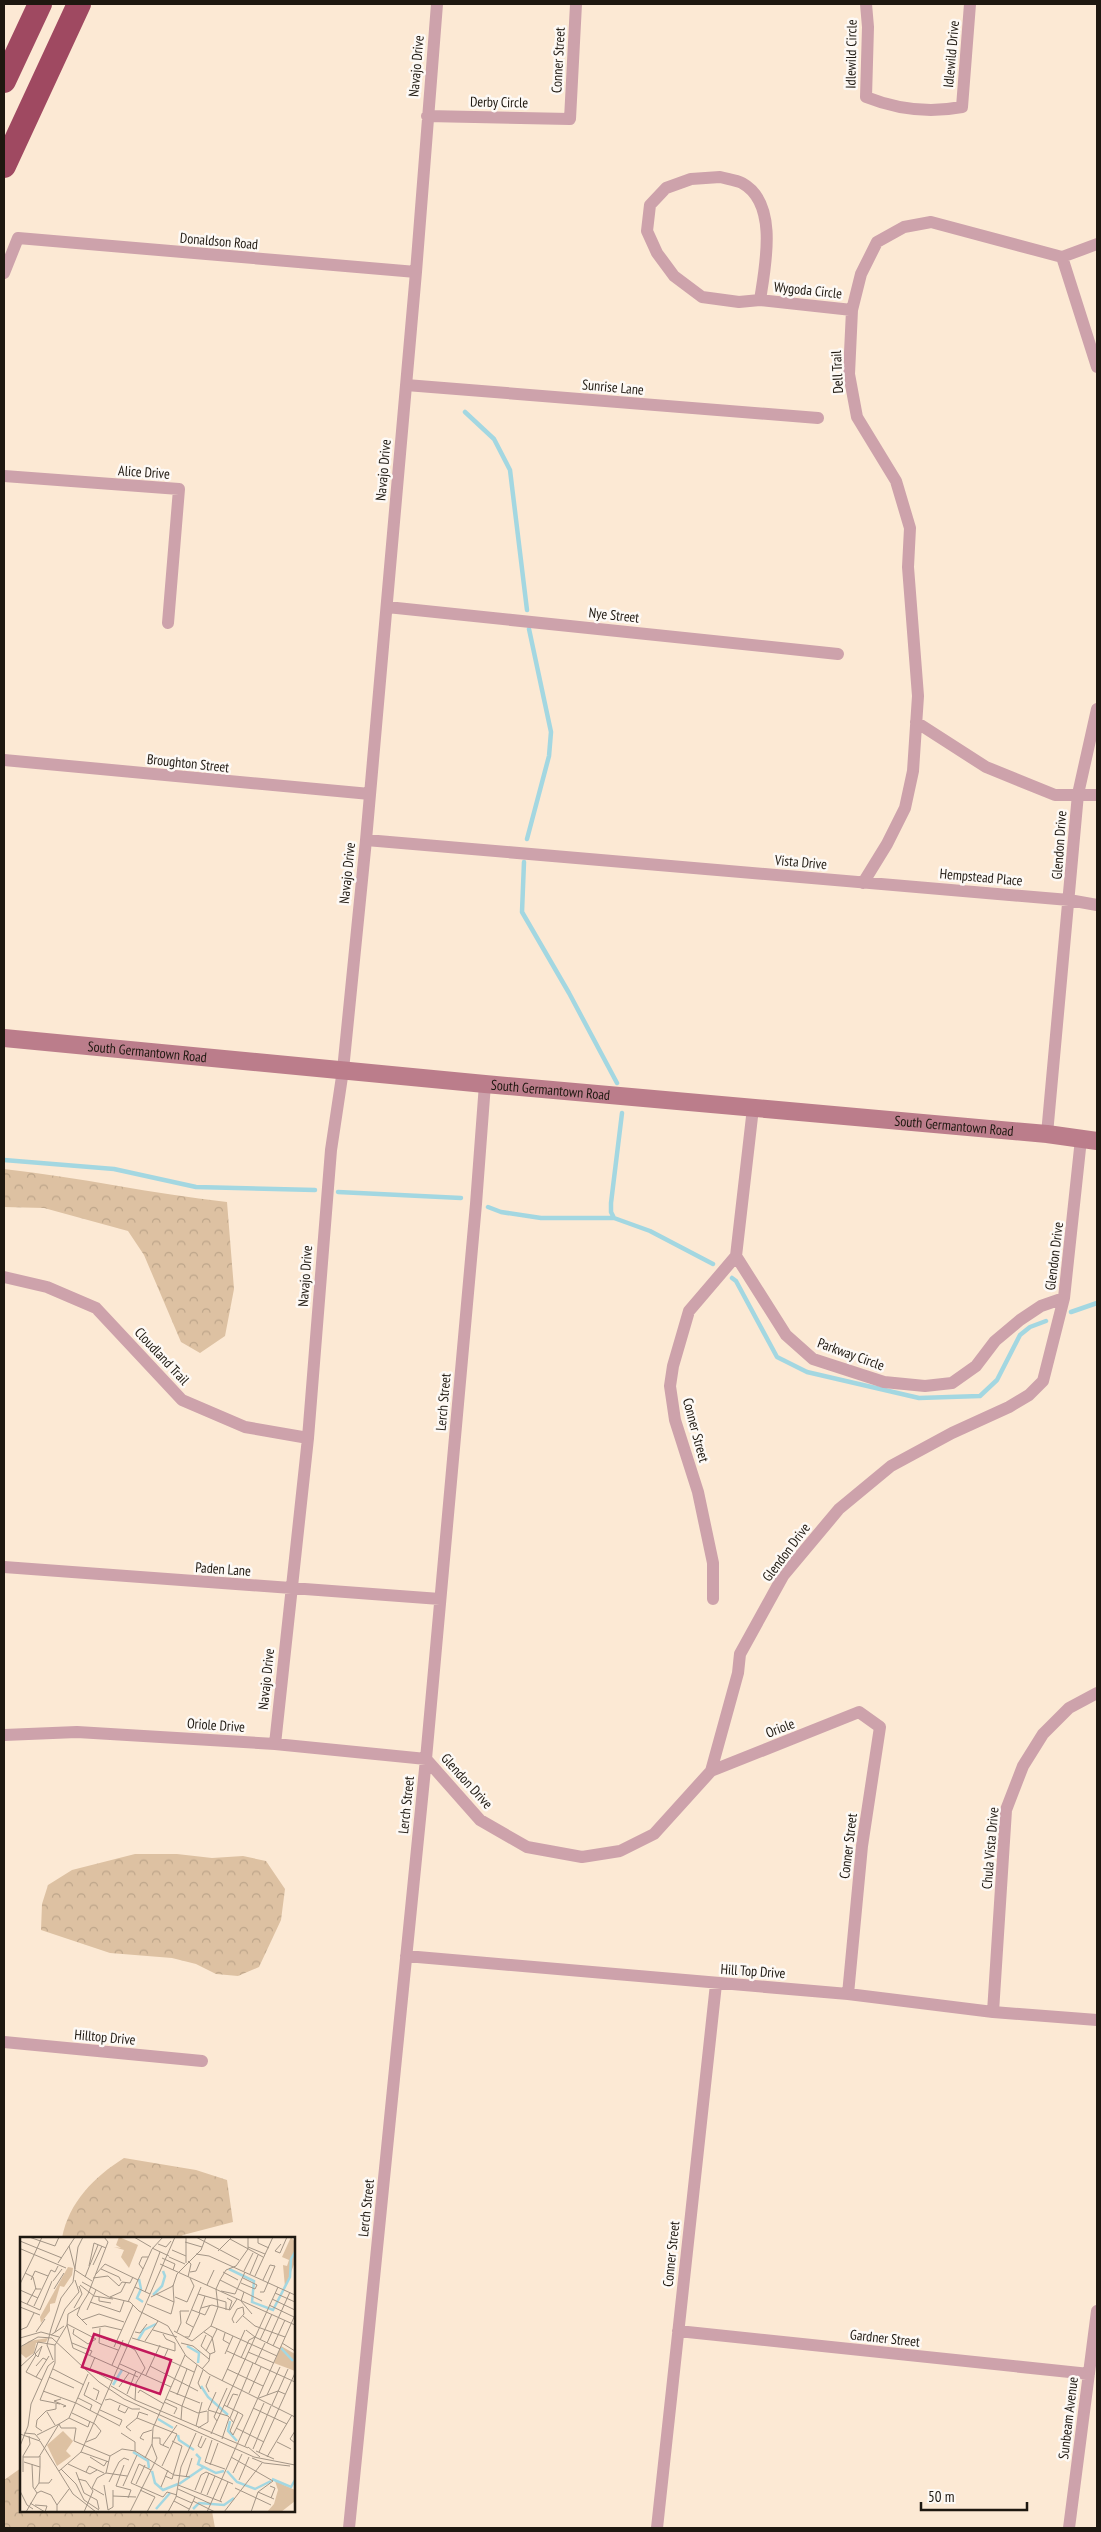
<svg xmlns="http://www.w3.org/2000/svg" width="1101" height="2532" font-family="'PT Sans Narrow',sans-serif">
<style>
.forest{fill:url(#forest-crowns)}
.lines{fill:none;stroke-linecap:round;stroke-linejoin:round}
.stream{stroke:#a3d7e1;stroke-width:4.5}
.minor{stroke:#cda2ab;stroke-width:12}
.secondary{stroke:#bb7d8b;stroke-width:18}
.motorway{stroke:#9f4961;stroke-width:24}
.labels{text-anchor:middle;stroke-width:5;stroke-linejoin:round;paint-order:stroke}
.street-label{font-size:14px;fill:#1e1810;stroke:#fdf9f5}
.inset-river{fill:none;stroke:#a3d7e1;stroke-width:2.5}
.inset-road{fill:none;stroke:#a39586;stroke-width:1}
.view{fill:#c2185b;fill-opacity:0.15;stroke:#c2185b;stroke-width:2.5}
.inset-edge{fill:none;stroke:#1e1810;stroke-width:2.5}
</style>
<defs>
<pattern id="forest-crowns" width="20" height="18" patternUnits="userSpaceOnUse" patternTransform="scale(1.25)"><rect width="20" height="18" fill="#ddc1a2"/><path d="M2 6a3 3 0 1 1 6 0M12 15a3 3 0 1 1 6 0" fill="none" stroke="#bda58a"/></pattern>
</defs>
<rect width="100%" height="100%" fill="#fce9d4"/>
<path class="forest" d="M4 1169C79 1177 152 1194 227 1202L234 1289 225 1336 200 1353 181 1342 144 1255 128 1231 44 1208 4 1207Z
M135 1854H177L212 1858 243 1856 266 1861 285 1889 281 1920 259 1967 238 1976 216 1974 196 1964 172 1958 110 1953 41 1930 42 1904 48 1885 72 1870Z
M124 2158 196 2170 227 2180 233 2222 183 2235 179 2238H62C69 2202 94 2177 124 2158Z
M21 2468V2511H212L215 2528H4V2480Z"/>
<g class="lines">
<path class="stream" d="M465 412 494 439 510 470 527 610
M527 839 549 756 551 732 529 629
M524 862 522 912 569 993 617 1083
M4 1160 114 1169 196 1187 315 1190
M338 1192 461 1198
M488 1207 501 1212 541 1218H614L650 1231 713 1264
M614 1218 611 1212V1203L622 1113
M732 1278 736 1281 777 1357 807 1372 919 1398 980 1396 997 1380 1020 1335 1030 1327 1046 1321
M1071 1312 1097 1303"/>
<path class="minor" d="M866 4 868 27 866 97C896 109 930 113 962 107L970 4
M427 116 570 119 576 4
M720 177C727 179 736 180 742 183 779 203 765 267 760 300L739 302 702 297 674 276 657 253 647 231 650 205 666 188 691 179Z
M1062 257 1097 367
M4 273 18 238 416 272
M760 300 852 310
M406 385 818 418
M4 476 179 489 168 623
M387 607 838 654
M916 722 986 767 1055 795H1097
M4 760 370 794
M366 840 1069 900 1097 905
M863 883 887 844 905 808 913 771 918 696 908 567 910 528 896 481 857 417 849 374 852 310 861 274 877 242 904 227 931 222 1062 257 1097 244
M753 1108 736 1256 786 1335 813 1359 884 1382 925 1386 952 1383 976 1366 995 1341 1020 1320 1041 1306 1064 1298
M1047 1134 1078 794 1097 709
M4 1277 47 1287 96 1308 182 1400 245 1427 308 1438
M4 1567 440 1599
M713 1599V1563L698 1492 675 1420 670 1386 673 1366 689 1311 736 1256
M4 1735 77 1732 275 1744 426 1759 480 1820 527 1847 582 1857 620 1851 654 1834 711 1771 738 1673 740 1654 783 1576 839 1509 891 1466 952 1433 1009 1407 1029 1395 1043 1381 1064 1298 1081 1139
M275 1744 308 1438 331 1150 343 1070 366 840 416 272 437 4
M711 1771 859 1712 880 1727 862 1846 848 1994
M406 1956 848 1994 993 2012 1097 2020
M993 2012 1006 1810 1023 1766 1043 1734 1069 1708 1097 1693
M4 2042 202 2061
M678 2331 1089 2374
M349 2528 426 1759 476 1204 485 1084
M657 2528 716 1984
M1069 2528 1097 2311"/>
<path class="secondary" id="s1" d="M4 1038 485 1084 1047 1134 1097 1141"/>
<path class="motorway" d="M4 81 40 4
M4 166 79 4"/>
</g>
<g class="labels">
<g class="street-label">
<text transform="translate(851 54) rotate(-89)" y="5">Idlewild Circle</text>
<text transform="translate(951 54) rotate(-85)" y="5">Idlewild Drive</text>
<text transform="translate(558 60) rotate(-87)" y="5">Conner Street</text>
<text transform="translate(416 66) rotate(-85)" y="5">Navajo Drive</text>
<text transform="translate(499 102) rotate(1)" y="5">Derby Circle</text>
<text transform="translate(219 241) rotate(5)" y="5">Donaldson Road</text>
<text transform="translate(808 290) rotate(6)" y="5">Wygoda Circle</text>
<text transform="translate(837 372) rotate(-93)" y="5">Dell Trail</text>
<text transform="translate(613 387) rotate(5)" y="5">Sunrise Lane</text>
<text transform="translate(383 470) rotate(-85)" y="5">Navajo Drive</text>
<text transform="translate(144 472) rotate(4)" y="5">Alice Drive</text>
<text transform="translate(614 615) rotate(6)" y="5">Nye Street</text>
<text transform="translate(188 763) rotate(6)" y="5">Broughton Street</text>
<text transform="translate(1059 845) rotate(-86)" y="5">Glendon Drive</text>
<text transform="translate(801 862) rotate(5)" y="5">Vista Drive</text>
<text transform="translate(347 873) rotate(-84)" y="5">Navajo Drive</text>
<text transform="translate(981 877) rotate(5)" y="5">Hempstead Place</text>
<text dy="5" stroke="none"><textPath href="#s1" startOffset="144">South Germantown Road</textPath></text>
<text dy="5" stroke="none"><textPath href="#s1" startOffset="549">South Germantown Road</textPath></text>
<text dy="5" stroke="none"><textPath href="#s1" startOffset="954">South Germantown Road</textPath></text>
<text transform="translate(1054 1256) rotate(-83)" y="5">Glendon Drive</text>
<text transform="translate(305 1276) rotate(-86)" y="5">Navajo Drive</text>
<text transform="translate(851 1354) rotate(20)" y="5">Parkway Circle</text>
<text transform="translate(162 1356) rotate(47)" y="5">Cloudland Trail</text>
<text transform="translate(443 1402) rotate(-85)" y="5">Lerch Street</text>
<text transform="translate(696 1430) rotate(75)" y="5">Conner Street</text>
<text transform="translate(786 1552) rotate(-53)" y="5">Glendon Drive</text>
<text transform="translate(223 1569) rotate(4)" y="5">Paden Lane</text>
<text transform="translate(266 1679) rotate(-84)" y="5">Navajo Drive</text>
<text transform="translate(216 1725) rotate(4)" y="5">Oriole Drive</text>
<text transform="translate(780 1728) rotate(-21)" y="5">Oriole</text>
<text transform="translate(467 1781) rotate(48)" y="5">Glendon Drive</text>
<text transform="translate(406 1805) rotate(-84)" y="5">Lerch Street</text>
<text transform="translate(848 1846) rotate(-83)" y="5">Conner Street</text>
<text transform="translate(990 1848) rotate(-85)" y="5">Chula Vista Drive</text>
<text transform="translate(753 1971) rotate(4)" y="5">Hill Top Drive</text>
<text transform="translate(105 2037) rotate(5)" y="5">Hilltop Drive</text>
<text transform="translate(366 2208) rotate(-84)" y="5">Lerch Street</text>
<text transform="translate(671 2254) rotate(-84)" y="5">Conner Street</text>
<text transform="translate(885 2338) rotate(6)" y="5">Gardner Street</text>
<text transform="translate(1068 2418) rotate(-83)" y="5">Sunbeam Avenue</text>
</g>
</g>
<g transform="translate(20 2237)">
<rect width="275" height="275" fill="#fce9d4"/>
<path d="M261 109 275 117V134L254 126Z" fill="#ddc1a2"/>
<path d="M271 0 275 5V25L265 50 263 28 267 29 269 23 262 20ZM48 30 53 31 52 38 44 50 40 49 35 66 30 67V74L21 86 20 80ZM28 101 26 105 16 106 14 116 6 121 0 116V111L9 104ZM255 244 275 253V264L261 275H247L254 267 258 253Z" fill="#ddc1a2"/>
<path d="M99 0 118 8 109 31 101 20 104 13 94 10 101 11 96 8ZM43 194 53 204 46 214 51 219 37 229 27 208Z" fill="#ddc1a2"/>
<path class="inset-river" d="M209 32 234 44 232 65 253 73 270 40 271 22 275 15M119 42 121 52 117 61 123 65M133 58 142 49 145 39 143 34M118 103 124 93 136 87M167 109 179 116 178 126M261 111 273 124M93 148 102 133M181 149 188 160 208 178M138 182 153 191M210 184 208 194 217 204M158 198 159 203 174 213M113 215 128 224 129 231M176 217 180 221 178 227 196 236 204 234M132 234 135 246 143 253 158 247M207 234 217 245 235 252 251 244M252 242 271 250 275 243M159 247 184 230M136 272 150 256M173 272 179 266 204 268 214 261"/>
<path class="inset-road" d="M9 0 35 9 39 0M114 0 131 10M166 0V26M176 0 219 23M238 0V6L249 11M210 2 243 20M0 4 17 11M165 5 182 10M138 7 146 10 151 4M261 7 255 14 260 16 267 0M49 9 55 32M228 10 245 17M17 11 42 21M132 11 149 19M1 12 46 31M152 13 166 19M198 14 212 0M176 17 189 19 275 58M14 18 22 0M149 20 165 27M142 21 155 27 153 33M168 24 171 27 168 40M38 26 55 0M140 27 275 88M73 28 82 9M69 29 74 6 86 11M81 32 99 40 101 44M123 32 119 27 122 20H128M55 33 72 44M224 34 233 16M170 35 176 34 180 25M203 35 218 43M5 36 13 40 16 52H21M76 37 85 27 118 43M230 37 238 18M235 39 253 0M65 40 78 8M73 41 88 39 99 49 102 45 110 46 113 40M11 43 15 34 28 39M200 43 242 64M33 44 42 32M62 45 89 60 110 65 119 74 148 89 166 119 189 137 275 180M221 46 235 52 237 48 223 41M0 47 14 18M60 48 74 59 93 62M187 48 194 33M115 50 130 57M34 52 44 36M0 53 18 61M201 54 215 57 225 35M125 55 140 15M224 55 221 64 232 77M240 55H244L255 29 250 28 243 43M255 56 275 65M136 57 154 65M178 57 206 65V73M79 60V64L91 66M90 60 101 55 106 45M131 60 153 49 157 37 181 13 186 0M155 60 167 65 174 49 170 41M207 61 212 64 209 73M252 62 275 73M0 64 20 73 32 44M70 65 100 75 104 64M108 65 132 12 143 0M7 67 16 51M127 67 151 77 154 65 153 48M249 68 274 80M14 69 31 33 35 35 38 29M0 70 20 78M60 70 57 78 67 88M54 71 62 57 59 49M181 71 192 68 210 73 217 62M67 73 76 53M172 73 185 78 190 68M179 76 185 59M223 79 235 89 265 100M62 83 79 77 104 85M214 86 212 82 217 72 223 70 224 77 216 86M47 87 76 102M47 88 53 111 118 140M191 89 257 119M173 90 166 86 181 50M72 91 85 89 102 93M80 91 79 106 98 113M54 92 53 97 68 107 76 102M0 93 7 90 14 76M133 93 157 100M226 93 235 100 260 112M154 94 172 104 191 89 198 70 196 52 200 43 206 33 216 29 228 12V0M16 95 25 82M35 95 45 72 59 55 55 43M115 95 120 96 127 87M157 95 161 86 160 74H169M184 95 192 100 195 115 190 117M205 96 203 103 210 107M31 98 44 89M186 98 181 109 190 117M81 100 108 110M165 100H169L180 76M0 101 21 95 39 100M112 101 155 114V106L146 102 143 97M240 103 252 77M125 104 138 84M52 106 72 114 70 118M161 106 173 109 189 122M247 106 270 55M262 106 275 114M108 109 115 113 125 131 116 146 115 163M253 109 265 83M0 110 18 100 32 101 79 145 104 162 234 220 275 228M94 110 113 68M148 112 144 121 174 135M186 114 197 92M207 114 275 145M228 115 254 126M15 117 22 109 18 120 15 117M205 117 213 99M16 118 6 135 22 143M75 120 70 132 92 144M221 121 229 103 235 100M33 123 27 108 31 92 41 61 53 45 58 10 63 0M100 127 151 150M235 127 245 106M92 128 103 103M16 129 23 121 27 123M130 129 178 154M0 130 14 117 18 105 35 108M33 132 64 148M182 132 189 124 190 117M207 132 243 149M126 138 140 108M16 140 29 119M29 140 54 151M202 144 225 93M69 145 64 158 82 168M91 149 115 163 228 211M99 150 109 136M73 151 79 154 76 163M181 152 178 146 183 133M23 154 56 166 100 189M150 154 180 166M189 155 186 149 190 139M118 156 120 153 144 167M229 156 241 130M107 157 116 134M157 158 167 132M247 158 260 130M58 161 72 168 70 173M239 161 258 154 265 157M41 162 34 164 46 169 43 170M146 162 178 176 187 174M85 163 90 162 112 172H120M144 165 157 171 154 177M40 167 20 163 35 126V108L47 88 48 77 60 70 68 57 88 5 84 0M100 168 98 173 105 176 108 171M204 168 218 175 223 178 213 198 210 194 218 175M252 168 268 132M207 170 213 157 218 158M233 171 267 187M80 173 102 183 100 188M188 173 208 179 214 186M188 173 196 155M27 175 35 188M52 176 75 187 81 194 76 201 66 205M49 181 68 190 70 184M117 181 119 175 128 178M210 181 233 126M161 183 162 169 177 128M197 184 194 180 207 151M176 189 182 165M178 191 188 185V174M216 191 244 205M22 194 16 190 17 183 26 174 36 172V167M111 194 106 190 117 181 157 197 142 229M275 194 270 202 275 206M4 196 15 197 20 203M101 196 115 205V214M0 197 20 204 53 257 76 275M191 197 258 50M17 198 39 187 41 191H56L54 204 90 219 102 212 115 214 154 238 170 240M182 199 178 209 181 211 186 201M133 201H140V207L149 211M202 202 209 181M124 203 120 201 123 196 132 193M192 203 185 225 205 232M257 205 271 212M143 208 157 188M0 209 8 189 11 167 28 129 34 124M225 209 244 166M228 210 240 220M233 212 251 169M236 214 254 222M61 215 89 225M239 215 275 136M3 220H19L39 187 49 181 68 137M70 220 84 229 87 224M211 220 253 244 238 255 231 275M247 220 272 178M125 221 132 207M232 221 244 226 270 229M4 225 20 230V219M12 227 13 250 17 256M48 227 70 237 77 233M104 228 96 249 111 253 108 261M190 228 198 206M41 232 56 247 64 263 79 273M131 233 119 227 111 246 143 260 147 255 157 258M39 234 61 215 155 0M3 235V219L10 207 9 199M56 235 64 256 77 263 79 272M66 235 69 229 84 236M86 236 107 239M213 236 222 217M145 239 152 242 162 209 152 204M166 240 172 221M58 242 66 244 73 254 64 275M219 243 229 220M89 245 99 225 104 221 109 223M19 246H29L32 242M116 247 125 228M84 248 88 273 93 270V253M158 248 202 265M103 249 117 218M250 249 255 251 251 261M141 250 148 233M215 251 251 268M15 252 19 246 20 230M158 252 191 267M120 253 135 260 127 275M175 253 181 238 186 235 213 247M0 254 7 268 13 272M238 255 254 262M17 256 21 254 31 258 37 268M181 256 189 236M84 258 72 251 77 241 86 236 90 219M187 258 195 239M93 259 116 260M156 259 172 266M154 264 169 272M173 264 195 275M200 264 208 245M10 266 25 275M15 268 27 269 25 275M6 275 17 256M37 275V268L49 252M110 275 137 221 132 208 133 191 165 118M148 275 156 260 161 230 176 196M168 275 175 260M187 275 275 78M204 275 242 226"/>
<path class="view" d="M74 97 151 123 140 157 62 130Z"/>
<rect width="275" height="275" class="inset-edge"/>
</g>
<rect width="1101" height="2532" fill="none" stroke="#1e1810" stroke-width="10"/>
<path d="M921 2502v8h106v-8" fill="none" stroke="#1e1810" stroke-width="2.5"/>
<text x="928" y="2502" font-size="15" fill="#1e1810" stroke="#fdf9f5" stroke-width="4" paint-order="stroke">50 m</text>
</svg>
